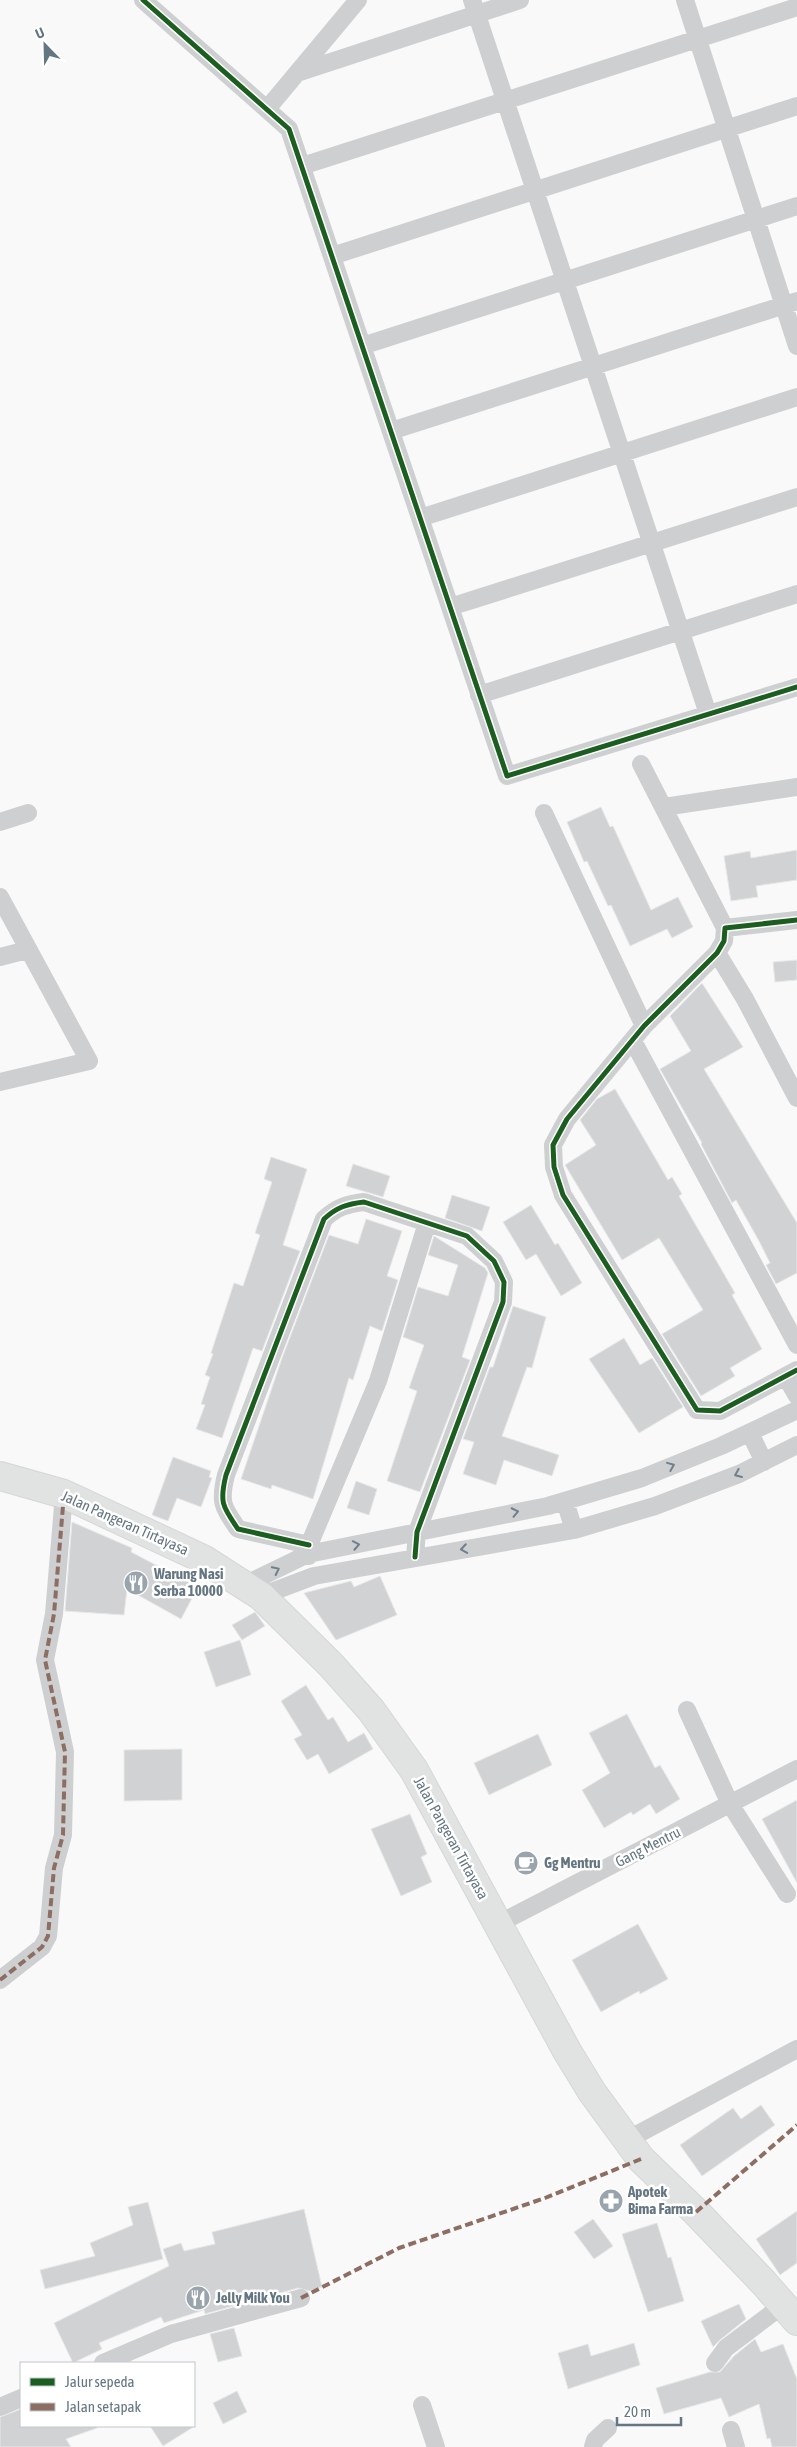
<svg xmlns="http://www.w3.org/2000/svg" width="797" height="2447" font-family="'Asap Condensed',sans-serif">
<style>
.building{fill:#d0d2d3;stroke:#e8e8e8}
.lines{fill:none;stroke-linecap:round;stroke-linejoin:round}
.primary-casing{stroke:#d5d6d7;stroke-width:30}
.street{stroke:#cecfd0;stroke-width:18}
.primary{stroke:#e1e2e2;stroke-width:28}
.quiet{stroke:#8d6e63;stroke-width:4;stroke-dasharray:8 4;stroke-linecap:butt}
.cycleway-casing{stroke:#fff;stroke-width:8}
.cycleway{stroke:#1b5e20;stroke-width:5}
.oneway{stroke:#707f8b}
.labels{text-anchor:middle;stroke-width:5;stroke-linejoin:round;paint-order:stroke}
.street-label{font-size:15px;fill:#657683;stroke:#fff}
.poi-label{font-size:15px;font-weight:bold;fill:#657683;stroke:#fff;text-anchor:start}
</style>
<rect width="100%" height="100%" fill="#f9f9f9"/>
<path class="building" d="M601 807 610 827 613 826 651 910 678 897 693 927 672 938 667 929 630 946 611 905 608 906 587 861 584 862 567 822Z
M797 850V880L756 886 758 897 731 901 724 856 750 851 751 858Z
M797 960V980L775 982 773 962Z
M702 983 743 1047 704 1069 797 1223V1273L776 1284 766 1265 770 1263 759 1241 736 1200 732 1203 701 1144 702 1143 660 1069 691 1051 670 1016Z
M615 1089 668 1180 672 1177 682 1194 679 1196 735 1293 732 1295 762 1349 730 1368 735 1376 701 1396 662 1334 703 1310 659 1238 622 1260 565 1165 596 1145 580 1120 597 1099Z
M271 1157 307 1169 283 1245 300 1251 262 1351 253 1348 222 1438 196 1429 205 1405 201 1404 210 1377 205 1375 213 1354 211 1353 234 1283 243 1286 260 1235 255 1233 272 1182 264 1179Z
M353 1164 390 1176 383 1197 346 1186Z
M452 1195 490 1207 482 1231 445 1218Z
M531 1205 555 1245 558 1243 582 1283 561 1296 536 1254 526 1260 503 1222Z
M366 1219 402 1231 387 1276 398 1280 382 1331 370 1326 353 1380 349 1378 313 1499 272 1485 271 1489 241 1479 282 1358 329 1235 358 1244Z
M434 1236 485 1268 488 1273 462 1357 470 1360 420 1492 387 1481 417 1391 409 1388 424 1345 403 1337 418 1287 448 1296 458 1265 428 1255Z
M513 1306 546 1317 532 1368 527 1367 502 1436 559 1455 552 1476 504 1460 496 1485 463 1474 474 1442 463 1439 490 1367H493Z
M624 1338 640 1365 652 1358 683 1407 639 1433 589 1359Z
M173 1457 211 1471 209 1477 212 1478 201 1507 177 1498 168 1521 152 1515Z
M356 1481 377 1489 369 1515 347 1508Z
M72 1522 132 1548 131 1552 198 1587 181 1619 127 1589 124 1615 65 1611Z
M380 1576 397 1615 336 1640 304 1593 351 1581 354 1587Z
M255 1612 265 1626 242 1640 232 1625Z
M240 1640 251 1675 216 1687 204 1652Z
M306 1685 328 1720 333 1717 348 1742 364 1733 373 1749 329 1774 318 1754 307 1760 294 1739 302 1735 281 1701Z
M627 1714 655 1768 660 1765 680 1799 656 1814 650 1804 633 1815 631 1812 604 1828 582 1790 610 1773 589 1733Z
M538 1734 552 1765 489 1795 474 1763Z
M182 1749V1800L124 1801V1750Z
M797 1800V1883L762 1819Z
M410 1814 427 1854 421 1857 432 1882 401 1896 371 1829Z
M638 1924 668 1979 640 1994 639 1991 601 2012 572 1960Z
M761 2105 775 2125 702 2176 680 2145 733 2108 741 2119Z
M148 2202 163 2259 45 2289 40 2270 95 2256 90 2243 133 2225 128 2207Z
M304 2209 322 2287 309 2291 298 2288 205 2314 204 2310 164 2323 161 2317 99 2343 102 2349 73 2363 54 2323 169 2266 163 2249 181 2243 184 2251 215 2244 212 2232Z
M797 2211V2263L780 2275 756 2239Z
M593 2219 613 2246 594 2259 574 2232Z
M657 2223 668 2258 671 2257 684 2301 648 2312 622 2234Z
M739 2304 746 2319 720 2340 713 2347 701 2321Z
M234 2328 242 2356 218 2362 210 2334Z
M755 2339 761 2352 783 2344 797 2379V2447H772L770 2438 767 2439 759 2404 729 2417 721 2398 664 2414 656 2388 710 2372H720L734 2356Z
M634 2343 640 2365 568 2389 558 2353 588 2344 591 2356Z
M237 2391 247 2412 223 2424 213 2403Z
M21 2409V2426H97V2428L66 2439 71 2447H0V2417Z
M150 2426H195L163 2446Z"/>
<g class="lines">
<defs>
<path id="primary" d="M0 1476 64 1494 203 1559 261 1596 331 1665 371 1710 414 1770 567 2051 592 2092 641 2159 696 2212 764 2283 797 2321"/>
</defs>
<use href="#primary" class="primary-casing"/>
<path class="street" d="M143 0 289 129 507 776 797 687
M472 0 708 714
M685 0 797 346
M297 73 520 0
M267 109 358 0
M302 166 797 7
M332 256 797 106
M362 346 797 206
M391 431 797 301
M420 518 797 397
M450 607 797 497
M479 695 797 594
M641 764 725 928
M664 807 797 787
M544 813 644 1026
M0 822 28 813
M0 897 89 1061 0 1082
M797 920 725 928 724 941 717 953 644 1026 567 1119 553 1145 554 1167 563 1195 697 1410 720 1411 797 1370
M717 953 745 999 797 1098
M0 957 27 950
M633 1041 797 1345
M786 1377 797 1396
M750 1433 764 1462
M565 1501 574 1530
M309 1545 238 1529C223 1507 219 1503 226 1475L324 1219C337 1207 347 1204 364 1202L467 1236 494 1261 504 1282 503 1302 417 1532 415 1557
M309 1556V1545L378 1381 427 1223
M244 1585 308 1554 548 1506 642 1478 721 1446 797 1410
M261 1596 314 1576 574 1530 655 1506 739 1474 797 1445
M687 1710 730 1804 787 1894
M498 1924 797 1769
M0 1980 42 1947 48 1936 54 1868 63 1835 65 1752 45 1660 54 1614 64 1494
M625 2141 797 2049
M103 2363 171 2334 301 2298
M715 2363 726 2348 784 2304
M422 2405 436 2447
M0 2407 21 2398
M731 2430 736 2447
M593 2447 595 2440 608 2428"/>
<use href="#primary" class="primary"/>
<path class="quiet" d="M0 1980 42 1947 48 1936 54 1868 63 1835 65 1752 45 1660 54 1614 64 1494
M696 2212 797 2125
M301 2298 399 2248 545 2198 641 2159"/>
<defs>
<path id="cycleway" d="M143 0 289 129 507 776 797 687
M797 920 725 928 724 941 717 953 644 1026 567 1119 553 1145 554 1167 563 1195 697 1410 720 1411 797 1370
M309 1545 238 1529C223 1507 219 1503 226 1475L324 1219C337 1207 347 1204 364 1202L467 1236 494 1261 504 1282 503 1302 417 1532 415 1557"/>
</defs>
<use href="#cycleway" class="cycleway-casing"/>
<use href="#cycleway" class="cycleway"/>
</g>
<defs><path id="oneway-chevron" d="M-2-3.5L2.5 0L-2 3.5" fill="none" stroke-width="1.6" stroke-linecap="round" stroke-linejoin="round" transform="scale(1.25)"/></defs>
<g class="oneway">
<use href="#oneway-chevron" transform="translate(671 1466) rotate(-22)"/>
<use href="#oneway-chevron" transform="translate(738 1474) rotate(157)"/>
<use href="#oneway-chevron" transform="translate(515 1512) rotate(-12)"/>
<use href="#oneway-chevron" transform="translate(356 1545) rotate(-11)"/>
<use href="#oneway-chevron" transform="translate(464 1549) rotate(171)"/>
<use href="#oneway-chevron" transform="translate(276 1570) rotate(-26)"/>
</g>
<defs>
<symbol id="restaurant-disc" viewBox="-11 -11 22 22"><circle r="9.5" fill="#99a4ac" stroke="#fff"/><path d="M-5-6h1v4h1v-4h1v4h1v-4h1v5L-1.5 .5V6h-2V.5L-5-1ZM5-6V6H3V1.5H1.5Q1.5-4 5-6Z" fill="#fff"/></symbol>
<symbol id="cafe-disc" viewBox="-11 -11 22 22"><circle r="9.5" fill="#99a4ac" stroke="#fff"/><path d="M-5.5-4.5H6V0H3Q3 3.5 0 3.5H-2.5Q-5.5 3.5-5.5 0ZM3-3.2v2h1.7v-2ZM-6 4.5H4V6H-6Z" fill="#fff"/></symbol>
<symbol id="pharmacy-disc" viewBox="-11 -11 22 22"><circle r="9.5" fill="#99a4ac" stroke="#fff"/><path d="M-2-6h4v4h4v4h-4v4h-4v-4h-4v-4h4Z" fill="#fff"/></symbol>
</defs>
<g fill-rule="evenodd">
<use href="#restaurant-disc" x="122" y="1569" width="28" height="28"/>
<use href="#cafe-disc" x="512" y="1849" width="28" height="28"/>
<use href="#pharmacy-disc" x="597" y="2187" width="28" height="28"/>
<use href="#restaurant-disc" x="184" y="2284" width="28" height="28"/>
</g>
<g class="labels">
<g class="street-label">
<text transform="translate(125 1523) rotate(24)" y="5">Jalan Pangeran Tirtayasa</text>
<text transform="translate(451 1838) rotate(61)" y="5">Jalan Pangeran Tirtayasa</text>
<text transform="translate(648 1847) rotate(-27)" y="5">Gang Mentru</text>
</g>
<g class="poi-label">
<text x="154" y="1579">Warung Nasi<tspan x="154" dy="17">Serba 10000</tspan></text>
<text x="544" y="1868">Gg Mentru</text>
<text x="628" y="2197">Apotek<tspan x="628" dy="17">Bima Farma</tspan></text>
<text x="216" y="2303">Jelly Milk You</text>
</g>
</g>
<rect x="20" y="2362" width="175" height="65" fill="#ffffff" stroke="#c1c8cd"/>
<rect x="30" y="2378" width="25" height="8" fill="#1b5e20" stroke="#c1c8cd"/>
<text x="65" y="2387" font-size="15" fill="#657683">Jalur sepeda</text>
<rect x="30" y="2403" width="25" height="8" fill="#8d6e63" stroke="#c1c8cd"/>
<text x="65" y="2412" font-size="15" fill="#657683">Jalan setapak</text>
<g transform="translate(45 45) rotate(337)" stroke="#ffffff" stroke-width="4" paint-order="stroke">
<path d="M0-4L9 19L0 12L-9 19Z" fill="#657683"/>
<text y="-8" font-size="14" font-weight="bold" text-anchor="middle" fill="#657683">U</text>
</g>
<path d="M617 2417v8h64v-8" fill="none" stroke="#657683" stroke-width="2.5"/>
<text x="624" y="2417" font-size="15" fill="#657683" stroke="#ffffff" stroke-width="4" paint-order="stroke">20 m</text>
</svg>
